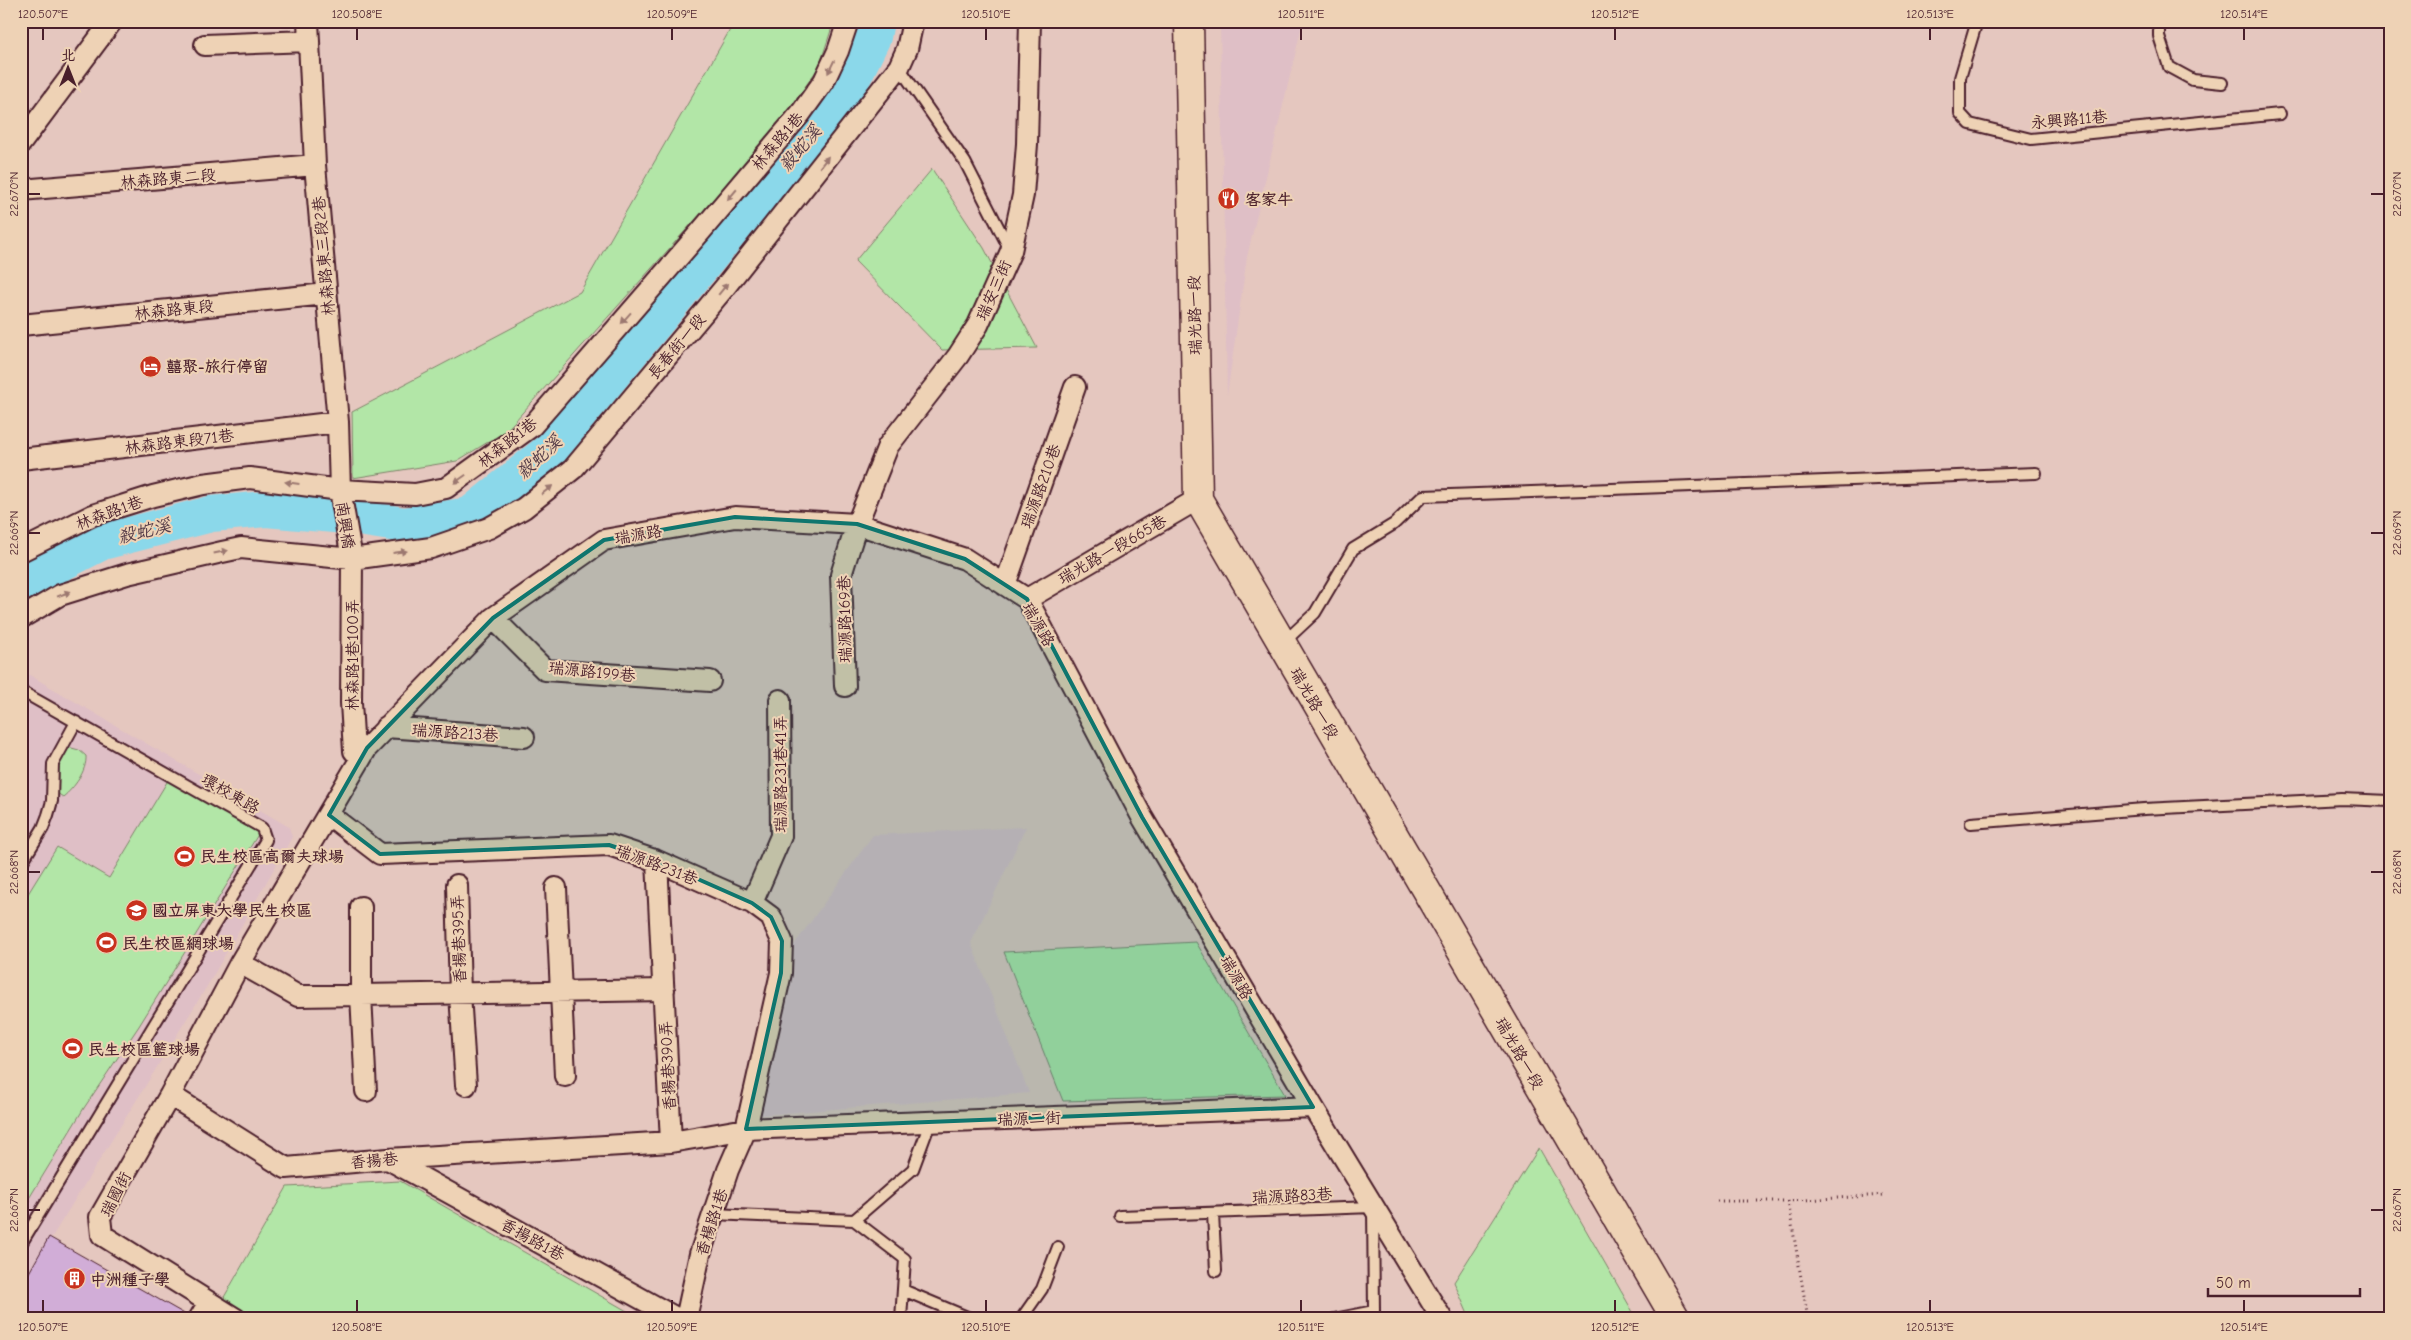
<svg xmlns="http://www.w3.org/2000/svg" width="2411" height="1340" font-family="'Comic Neue','LXGW WenKai TC',sans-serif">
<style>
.built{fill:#dfbfc6}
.green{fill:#b2e6a7;stroke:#7e8269}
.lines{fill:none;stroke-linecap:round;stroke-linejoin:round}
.river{stroke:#8bd8ea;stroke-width:36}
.building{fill:#d1add7;stroke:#4a1f2b}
.lane-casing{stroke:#4a1f2b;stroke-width:14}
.street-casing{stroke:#4a1f2b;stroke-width:24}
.secondary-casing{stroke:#4a1f2b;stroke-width:31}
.path{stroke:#4a1f2b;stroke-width:3;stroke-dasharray:1 4;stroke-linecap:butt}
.lane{stroke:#eed2b5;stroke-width:10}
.street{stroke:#eed2b5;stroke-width:20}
.secondary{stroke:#eed2b5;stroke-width:28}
.oneway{fill:#9c7870}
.marked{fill:#0f766e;fill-opacity:0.2;stroke:#0f766e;stroke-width:4;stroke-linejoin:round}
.ticks{fill:none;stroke:#4a1f2b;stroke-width:2}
.labels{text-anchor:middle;stroke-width:4;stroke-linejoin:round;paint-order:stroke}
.street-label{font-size:16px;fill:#4a1f2b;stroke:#eed2b5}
.poi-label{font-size:16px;font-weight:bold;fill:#4a1f2b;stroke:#eed2b5;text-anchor:start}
.water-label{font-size:18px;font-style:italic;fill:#543b48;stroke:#eed2b5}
.neatline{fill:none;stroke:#4a1f2b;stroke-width:2}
.ticks-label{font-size:12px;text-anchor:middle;fill:#4a1f2b}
</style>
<rect width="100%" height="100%" fill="#e5c7bf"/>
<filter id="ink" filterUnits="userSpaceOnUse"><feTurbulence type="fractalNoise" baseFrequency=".02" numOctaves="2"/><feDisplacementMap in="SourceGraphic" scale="10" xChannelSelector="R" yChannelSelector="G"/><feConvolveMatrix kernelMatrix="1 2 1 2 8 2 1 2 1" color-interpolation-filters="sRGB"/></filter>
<g filter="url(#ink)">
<path class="built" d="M1220 21H1303L1247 257 1227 395Z
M21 670 289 827 292 837 209 983 21 1287Z
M1026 827 971 943 1029 1093 761 1115 793 974 794 945 873 835Z"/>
<path class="green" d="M735 21H834L819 67 771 135 506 431 457 461 353 478 352 412 580 292Z
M932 169 984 248 1037 348 942 350 855 261Z
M68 747 79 750 86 756C87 771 74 788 63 797L57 793 58 768Z
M170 777 259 833 139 1026 84 1108 28 1200 21 1195V905L57 847 109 878Z
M1196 942 1285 1095 1063 1101 1004 952Z
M1539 1148 1637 1319H1470L1454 1282Z
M400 1181 641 1319H255L223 1299 287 1187Z"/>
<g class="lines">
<path class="river" d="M21 584 102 542 211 514 266 509 346 516 404 525 470 515 550 450 846 92 873 37 876 21"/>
</g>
<path class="building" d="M49 1237 188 1316 187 1319H21V1287Z"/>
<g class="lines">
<defs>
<path id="lane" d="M1977 21 1960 78V113L1970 124 2031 139 2280 114
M2159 21V36L2169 67 2193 80 2222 83
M899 67 965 162 1009 248
M1284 642 1315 613 1353 549 1394 524 1423 496 2036 473
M21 691 262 828 266 840 21 1244
M1971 823 2144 809 2342 799 2390 801
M21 864 43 828 48 815 52 801 53 764 76 722
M713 1214 854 1220 905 1259 901 1319
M1213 1214 1216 1271
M1120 1216 1373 1207 1374 1311 1334 1319
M854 1220 913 1169 930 1123
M903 1290 972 1319
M1021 1319 1042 1289 1058 1247"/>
<path id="street" d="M308 21 315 165 338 422 340 490 352 559 351 703 354 751
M205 45 309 41
M21 143 112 21
M21 190 315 165
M21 325 326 294
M21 459 338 422
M21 551 93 515 153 496 203 484 250 478 340 490 415 494 446 488 532 426 702 230 801 113 824 81 838 51 848 21
M1005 585 1075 387
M1027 599 1198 499
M21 618 60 595 127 574 222 552 241 548 352 559 431 548 489 528 524 508 573 469 725 287 899 67 907 49 913 21
M493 618 545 670 710 681
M845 686 841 575 857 524 888 446 958 356 978 325 1011 251 1023 195 1027 144 1030 21
M386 727 524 737
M329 815 380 854 609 845 657 861 752 903 771 917 782 941 781 973 746 1129 728 1170 700 1254 686 1319
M657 861 671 1142
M457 885 460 994 466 1085
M556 888 565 1076
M752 903 781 836 780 700
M361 907V995L366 1091
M240 963 298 996 664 990
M170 1095 100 1217 102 1235 236 1319
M1313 1107 746 1129 671 1142 388 1159 286 1168 170 1095 240 963 367 748 493 618 604 540 735 517 857 524 965 559 1027 599 1142 817 1313 1107 1442 1319
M388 1159 678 1319
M199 1319 209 1302"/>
<path id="secondary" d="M1189 21 1198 499 1676 1319"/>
</defs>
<use href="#lane" class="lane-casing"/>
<use href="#street" class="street-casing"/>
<use href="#secondary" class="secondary-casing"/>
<path class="path" d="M21 1195 31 1202
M1717 1201H1788L1884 1195
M1788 1201 1808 1319"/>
<use href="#lane" class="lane"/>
<use href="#street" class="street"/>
<use href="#secondary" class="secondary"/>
</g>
<defs><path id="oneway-solid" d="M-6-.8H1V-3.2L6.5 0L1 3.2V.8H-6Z" transform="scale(1.25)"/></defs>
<g class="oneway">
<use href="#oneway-solid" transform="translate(831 67) rotate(116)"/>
<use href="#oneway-solid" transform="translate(824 162) rotate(-52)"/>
<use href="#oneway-solid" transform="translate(732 195) rotate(130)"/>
<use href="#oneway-solid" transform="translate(723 289) rotate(-51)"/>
<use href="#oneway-solid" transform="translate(626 318) rotate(131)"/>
<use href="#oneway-solid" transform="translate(460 479) rotate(145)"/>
<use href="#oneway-solid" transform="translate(292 483) rotate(-172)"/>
<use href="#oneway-solid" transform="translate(547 490) rotate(-38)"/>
<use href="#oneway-solid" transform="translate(221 552) rotate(-12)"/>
<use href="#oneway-solid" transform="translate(400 552) rotate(-7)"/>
<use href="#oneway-solid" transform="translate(64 594) rotate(-21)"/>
</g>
</g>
<path class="marked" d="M735 517 857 524 965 559 1027 599 1142 817 1313 1107 746 1129 781 973 782 941 771 917 752 903 657 861 609 845 380 854 329 815 367 748 493 618 604 540Z"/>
<path class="ticks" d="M43 28V40M357 28V40M672 28V40M986 28V40M1301 28V40M1615 28V40M1930 28V40M2244 28V40M28 194H40M2371 194H2384M28 533H40M2371 533H2384M28 872H40M2371 872H2384M28 1210H40M2371 1210H2384M43 1300V1312M357 1300V1312M672 1300V1312M986 1300V1312M1301 1300V1312M1615 1300V1312M1930 1300V1312M2244 1300V1312"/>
<defs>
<symbol id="restaurant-disc" viewBox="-11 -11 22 22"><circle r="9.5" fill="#c8321e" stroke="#eed2b5"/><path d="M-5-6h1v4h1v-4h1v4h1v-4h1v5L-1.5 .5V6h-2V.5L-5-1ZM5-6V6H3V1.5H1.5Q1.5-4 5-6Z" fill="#fff"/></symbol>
<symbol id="hotel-disc" viewBox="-11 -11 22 22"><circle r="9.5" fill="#c8321e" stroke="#eed2b5"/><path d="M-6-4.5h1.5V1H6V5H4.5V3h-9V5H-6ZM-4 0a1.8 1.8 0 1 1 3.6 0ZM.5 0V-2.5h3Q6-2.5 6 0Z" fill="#fff"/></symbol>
<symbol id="stadium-disc" viewBox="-11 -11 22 22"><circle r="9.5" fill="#c8321e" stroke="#eed2b5"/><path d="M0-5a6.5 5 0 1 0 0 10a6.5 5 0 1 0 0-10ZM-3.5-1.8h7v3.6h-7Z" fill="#fff"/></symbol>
<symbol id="university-disc" viewBox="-11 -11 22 22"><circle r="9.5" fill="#c8321e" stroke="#eed2b5"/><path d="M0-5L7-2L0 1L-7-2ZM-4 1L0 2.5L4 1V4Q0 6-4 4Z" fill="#fff"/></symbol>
<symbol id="building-disc" viewBox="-11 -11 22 22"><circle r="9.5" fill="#c8321e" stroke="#eed2b5"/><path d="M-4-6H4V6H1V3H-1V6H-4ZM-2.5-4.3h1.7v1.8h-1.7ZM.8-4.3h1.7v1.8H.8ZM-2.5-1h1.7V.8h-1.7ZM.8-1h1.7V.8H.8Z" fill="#fff"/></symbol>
</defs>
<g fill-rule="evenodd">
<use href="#restaurant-disc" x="1216" y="186" width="25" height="25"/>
<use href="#hotel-disc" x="138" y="354" width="25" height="25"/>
<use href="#stadium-disc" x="172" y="844" width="25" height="25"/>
<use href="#university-disc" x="124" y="898" width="25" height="25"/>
<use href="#stadium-disc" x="94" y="930" width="25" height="25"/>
<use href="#stadium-disc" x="60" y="1036" width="25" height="25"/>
<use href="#building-disc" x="62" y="1266" width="25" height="25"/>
</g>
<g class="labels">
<g class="street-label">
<text transform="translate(2069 119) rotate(-5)" y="6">永興路11巷</text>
<text transform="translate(777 141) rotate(-50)" y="6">林森路1巷</text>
<text transform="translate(168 178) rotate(-5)" y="6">林森路東二段</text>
<text transform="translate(323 256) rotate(-95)" y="6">林森路東三段2巷</text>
<text transform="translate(993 290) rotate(-66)" y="6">瑞安三街</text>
<text transform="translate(174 309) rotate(-6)" y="6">林森路東段</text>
<text transform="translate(1194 315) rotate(-91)" y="6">瑞光路一段</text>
<text transform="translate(676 346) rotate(-50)" y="6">長春街一段</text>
<text transform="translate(179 441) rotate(-7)" y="6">林森路東段71巷</text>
<text transform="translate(507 442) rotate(-38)" y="6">林森路1巷</text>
<text transform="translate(1040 486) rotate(-70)" y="6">瑞源路210巷</text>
<text transform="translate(109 512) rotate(-20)" y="6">林森路1巷</text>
<text transform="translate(346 525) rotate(81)" y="6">南興橋</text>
<text transform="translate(638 534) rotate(-10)" y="6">瑞源路</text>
<text transform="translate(1112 549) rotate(-30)" y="6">瑞光路一段665巷</text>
<text transform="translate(844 619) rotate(-91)" y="6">瑞源路169巷</text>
<text transform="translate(1039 624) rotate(60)" y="6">瑞源路</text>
<text transform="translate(352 655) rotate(-90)" y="6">林森路1巷100弄</text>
<text transform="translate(592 671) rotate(6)" y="6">瑞源路199巷</text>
<text transform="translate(1315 703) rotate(60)" y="6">瑞光路一段</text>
<text transform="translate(455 732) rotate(4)" y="6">瑞源路213巷</text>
<text transform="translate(780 774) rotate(-90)" y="6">瑞源路231巷41弄</text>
<text transform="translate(231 793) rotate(30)" y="6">環校東路</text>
<text transform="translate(657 864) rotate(21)" y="6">瑞源路231巷</text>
<text transform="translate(458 939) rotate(-92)" y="6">香揚巷395弄</text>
<text transform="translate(1237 977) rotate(60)" y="6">瑞源路</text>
<text transform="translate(1520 1053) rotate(60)" y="6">瑞光路一段</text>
<text transform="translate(667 1066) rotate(-93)" y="6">香揚巷390弄</text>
<text transform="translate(1029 1118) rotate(-2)" y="6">瑞源二街</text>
<text transform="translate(374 1160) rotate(-5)" y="6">香揚巷</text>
<text transform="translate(115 1194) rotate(-63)" y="6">瑞國街</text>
<text transform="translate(1292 1195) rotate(-3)" y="6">瑞源路83巷</text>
<text transform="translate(711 1222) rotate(-72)" y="6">香楊路1巷</text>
<text transform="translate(533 1239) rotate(29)" y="6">香揚路1巷</text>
</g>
<g class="poi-label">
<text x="1245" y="205">客家牛</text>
<text x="166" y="372">囍聚-旅行停留</text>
<text x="200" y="862">民生校區高爾夫球場</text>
<text x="152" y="916">國立屏東大學民生校區</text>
<text x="122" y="949">民生校區網球場</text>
<text x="88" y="1055">民生校區籃球場</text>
<text x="90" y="1285">中洲種子學</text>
</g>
<g class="water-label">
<text transform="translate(800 148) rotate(-50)" y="6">殺蛇溪</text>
<text transform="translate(539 457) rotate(-43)" y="6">殺蛇溪</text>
<text transform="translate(144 531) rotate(-14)" y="6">殺蛇溪</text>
</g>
</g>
<rect width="2411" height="1340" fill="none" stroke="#eed2b5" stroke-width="55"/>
<g transform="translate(68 68)" stroke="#eed2b5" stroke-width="4" paint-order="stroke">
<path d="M0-4L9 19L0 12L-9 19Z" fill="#4a1f2b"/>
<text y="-8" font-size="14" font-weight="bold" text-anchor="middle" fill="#4a1f2b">北</text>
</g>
<path d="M2208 1288v8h152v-8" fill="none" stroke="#4a1f2b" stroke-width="2.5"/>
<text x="2216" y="1288" font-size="15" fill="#4a1f2b" stroke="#eed2b5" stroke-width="4" paint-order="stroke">50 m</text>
<rect x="28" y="28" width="2356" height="1284" class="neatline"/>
<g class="ticks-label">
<text x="43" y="18">120.507°E</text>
<text x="357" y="18">120.508°E</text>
<text x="672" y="18">120.509°E</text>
<text x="986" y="18">120.510°E</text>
<text x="1301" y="18">120.511°E</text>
<text x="1615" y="18">120.512°E</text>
<text x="1930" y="18">120.513°E</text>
<text x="2244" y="18">120.514°E</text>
<text transform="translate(14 194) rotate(-90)" y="4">22.670°N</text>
<text transform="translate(2397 194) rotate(-90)" y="4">22.670°N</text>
<text transform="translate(14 533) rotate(-90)" y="4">22.669°N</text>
<text transform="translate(2397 533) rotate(-90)" y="4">22.669°N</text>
<text transform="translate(14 872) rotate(-90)" y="4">22.668°N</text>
<text transform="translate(2397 872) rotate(-90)" y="4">22.668°N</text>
<text transform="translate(14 1210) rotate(-90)" y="4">22.667°N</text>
<text transform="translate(2397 1210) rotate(-90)" y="4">22.667°N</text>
<text x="43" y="1331">120.507°E</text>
<text x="357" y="1331">120.508°E</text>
<text x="672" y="1331">120.509°E</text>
<text x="986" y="1331">120.510°E</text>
<text x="1301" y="1331">120.511°E</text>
<text x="1615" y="1331">120.512°E</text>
<text x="1930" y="1331">120.513°E</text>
<text x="2244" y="1331">120.514°E</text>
</g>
</svg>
